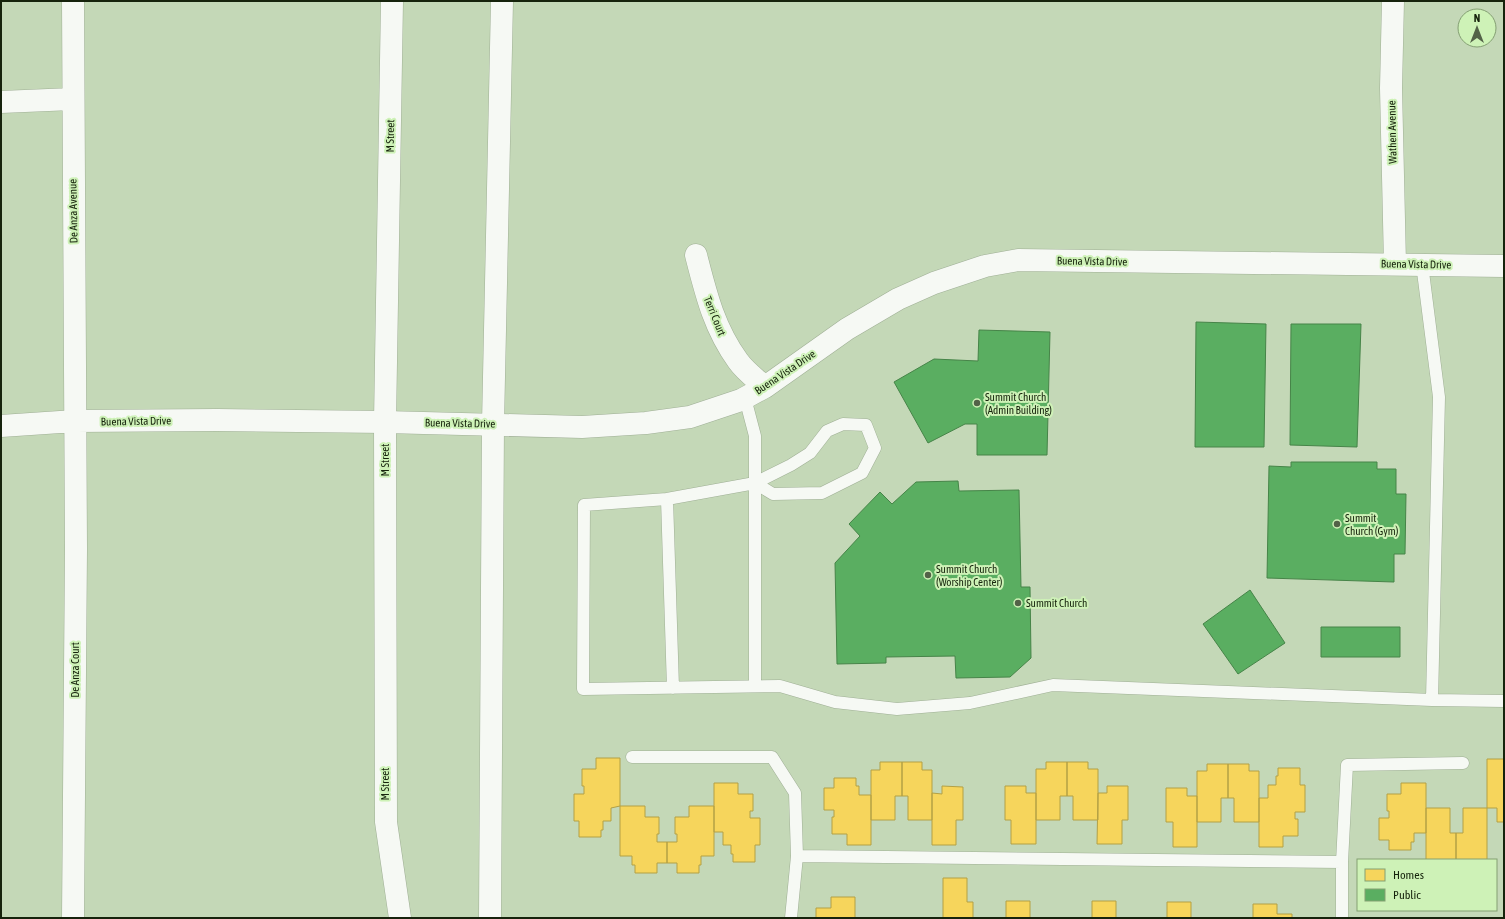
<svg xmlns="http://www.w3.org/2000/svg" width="1505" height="919" font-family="'Asap Condensed',sans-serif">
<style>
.homes{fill:#f6d55c;stroke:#b3a044}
.public{fill:#5aae61;stroke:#468448}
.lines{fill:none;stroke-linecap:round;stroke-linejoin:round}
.service-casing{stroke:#9faf95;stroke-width:13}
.minor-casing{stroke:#9faf95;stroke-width:23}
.tertiary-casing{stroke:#9faf95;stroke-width:23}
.service{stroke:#f6f9f4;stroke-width:12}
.minor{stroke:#f6f9f4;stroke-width:22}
.tertiary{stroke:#f6f9f4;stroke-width:22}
.poi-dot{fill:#536248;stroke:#cef2b7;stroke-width:1.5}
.labels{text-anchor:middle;stroke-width:4;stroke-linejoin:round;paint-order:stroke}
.street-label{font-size:11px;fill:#16230c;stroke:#cef2b7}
.poi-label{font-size:11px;fill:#16230c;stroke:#cef2b7;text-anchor:start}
</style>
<rect width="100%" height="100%" fill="#c4d8b7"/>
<path class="homes" d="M596 758H620V806L611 808V821H603V830H601V837H579V821H574V794H584V786H582V769H596Z
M1487 759H1504V831V822H1497V808H1487Z
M880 762H902V796H895V820H871V770H880Z
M902 762H922V770H932V820H908V796H902Z
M1046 762H1067V796H1060V820H1036V769H1046Z
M1067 762H1088V769H1098V820H1073V796H1067Z
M1207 764H1228V798H1221V822H1197V771H1207Z
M1228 764H1249V771H1259V822H1234V798H1228Z
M1278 768H1300V785H1305V812H1295V819H1298V836H1283V847H1259V798H1268V785H1276V776H1278Z
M834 778H856V786H859V795H871V845H847V834H832V817H834V810H824V788H834Z
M714 783H738V794H753V811H750V818H760V845H755V862H733V854H731V845H723V832H714Z
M1401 783H1426V833H1414V842H1411V850H1389V840H1379V818H1389V811H1387V794H1401Z
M942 786 963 787V820H956V845H932V793L942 794Z
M1005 786H1026V793H1036V844H1011V820H1005Z
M1107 786H1128V820H1122V844H1097L1098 793H1107Z
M1166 788H1187V796H1197V847H1173V822H1166Z
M620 806H645V817H659V834H657V842H667V863H657V873H635V865H632V856H620Z
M689 806H714V856H701V865H699V873H677V863H667V842H677V834H675V817H689Z
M1426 808H1450V833H1456V860H1426Z
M1463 808H1487V860H1456V833H1463Z
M943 878H967V902H973V918H943Z
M831 897H855V918H816V908H831Z
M1006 901H1030V918H1006Z
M1092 901H1116V918H1092Z
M1167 902H1191V918H1167Z
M1253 904H1277V914H1292V918H1253Z"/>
<path class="public" d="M1196 322 1266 324 1264 447H1195Z
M1291 324H1361L1357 447 1290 445Z
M979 330 1050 332 1047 455H977V424H965L928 443 894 382 934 359 978 361Z
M1291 462H1377V469H1396V494H1406L1405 554H1394V582L1267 578 1269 466 1291 467Z
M958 481 959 491 1019 490 1021 587H1030L1031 658 1010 677 956 678 955 656 886 657V663L837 664 835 563 860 536 849 524 880 492 892 504 916 482Z
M1250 590 1285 643 1238 674 1203 624Z
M1321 627H1400V657H1321Z"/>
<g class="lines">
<defs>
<path id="service" d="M1422 264 1439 397 1432 700 1504 701
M745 398 755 436V483
M843 424 866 425 875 448 862 473 822 493 773 494 755 483 791 465 810 453 827 431Z
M667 499 755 483V686
M673 688 667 499 584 505 583 689 780 686 835 702 897 709 970 703 1053 685 1432 700
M632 757H772L795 793 797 856
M1342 862V918
M791 918 797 856 1342 862 1347 765 1463 763"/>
<path id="minor" d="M73 1 76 549 73 918
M1393 1 1391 88 1395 264
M1 102 72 99
M696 255C706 294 714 328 738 361 745 371 756 379 765 387
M1 426 75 421 217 420 385 422 582 427 646 423 690 417 741 400 765 387 847 329 898 299 934 283 985 266 1018 260 1504 266"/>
<path id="tertiary" d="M392 1 385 422 386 822 400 918
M490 918 493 424 502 1"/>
</defs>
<use href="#service" class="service-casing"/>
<use href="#minor" class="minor-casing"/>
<use href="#tertiary" class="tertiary-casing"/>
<use href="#service" class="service"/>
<use href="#minor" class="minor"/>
<use href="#tertiary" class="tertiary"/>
</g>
<g class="poi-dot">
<circle cx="977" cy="403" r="4"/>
<circle cx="1337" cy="524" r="4"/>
<circle cx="928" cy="575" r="4"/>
<circle cx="1018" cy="603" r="4"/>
</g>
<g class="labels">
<g class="street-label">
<text transform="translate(1392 132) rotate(-91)" y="4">Wathen Avenue</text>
<text transform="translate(390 136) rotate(-89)" y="4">M Street</text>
<text transform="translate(73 211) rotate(-91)" y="4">De Anza Avenue</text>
<text transform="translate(1092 261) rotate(1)" y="4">Buena Vista Drive</text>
<text transform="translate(1416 264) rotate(1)" y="4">Buena Vista Drive</text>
<text transform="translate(715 316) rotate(68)" y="4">Terri Court</text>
<text transform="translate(785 372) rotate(-34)" y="4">Buena Vista Drive</text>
<text transform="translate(136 421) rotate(-1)" y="4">Buena Vista Drive</text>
<text transform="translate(460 423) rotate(1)" y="4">Buena Vista Drive</text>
<text transform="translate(385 460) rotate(-90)" y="4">M Street</text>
<text transform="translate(75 670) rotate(-90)" y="4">De Anza Court</text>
<text transform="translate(385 784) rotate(-90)" y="4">M Street</text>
</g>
<g class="poi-label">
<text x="985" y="401">Summit Church<tspan x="985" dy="13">(Admin Building)</tspan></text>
<text x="1345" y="522">Summit<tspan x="1345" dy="13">Church (Gym)</tspan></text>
<text x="936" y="573">Summit Church<tspan x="936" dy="13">(Worship Center)</tspan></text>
<text x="1026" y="607">Summit Church</text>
</g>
</g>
<rect width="1505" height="919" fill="none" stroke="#16230c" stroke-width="4"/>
<rect x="1357" y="859" width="140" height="52" fill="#cef2b7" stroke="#849f73"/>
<rect x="1365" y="869" width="20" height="12" fill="#f6d55c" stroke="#849f73"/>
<text x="1393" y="879" font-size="12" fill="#16230c">Homes</text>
<rect x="1365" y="889" width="20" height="12" fill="#5aae61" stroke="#849f73"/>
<text x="1393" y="899" font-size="12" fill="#16230c">Public</text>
<g transform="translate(1477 28)"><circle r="19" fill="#cef2b7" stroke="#849f73"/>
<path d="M0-3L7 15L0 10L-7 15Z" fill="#536248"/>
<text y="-6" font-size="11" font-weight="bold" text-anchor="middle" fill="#16230c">N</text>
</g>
</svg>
